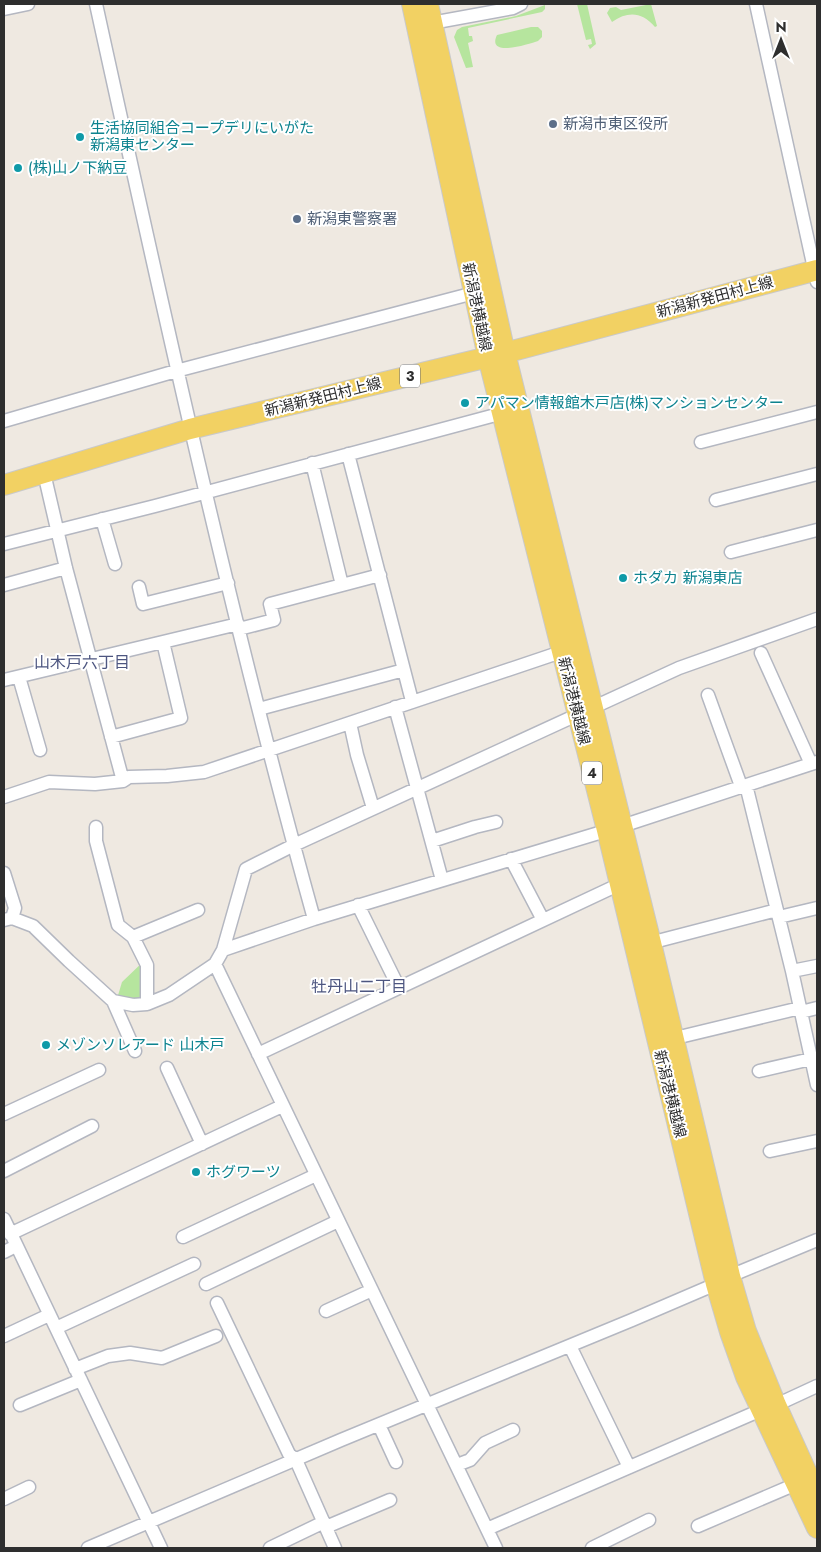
<svg xmlns="http://www.w3.org/2000/svg" width="821" height="1552" font-family="Jost,'Noto Sans JP',sans-serif">
<style>
.green{fill:#b6e59e}
.lines{fill:none;stroke-linecap:round;stroke-linejoin:round}
.minor-casing{stroke:#b4b7c1;stroke-width:15}
.primary-casing{stroke:#c9c9c9;stroke-width:22}
.minor{stroke:#fff;stroke-width:12}
.primary{stroke:#f2d163;stroke-width:20}
.service-dot{fill:#5c6f8a;stroke:#fff;stroke-width:2}
.culture-dot{fill:#0f9aa8;stroke:#fff;stroke-width:2}
.labels{text-anchor:middle;stroke-width:4;stroke-linejoin:round;paint-order:stroke}
.shield{fill:#fff;stroke:#6d6d6d;stroke-width:1}
.shield-label{font-size:14px;font-weight:bold;fill:#2e2e2e}
.service-label{font-size:15px;fill:#4e5e75;stroke:#fff;text-anchor:start}
.culture-label{font-size:15px;fill:#0d838f;stroke:#fff;text-anchor:start}
.street-label{font-size:15px;fill:#2e2e2e;stroke:#fff}
.neighbourhood-label{font-size:16px;fill:#4d5680;stroke:#fff}
</style>
<rect width="100%" height="100%" fill="#efe9e1"/>
<path class="green" d="M577 4H587L596 44 590 49 588 45 592 44 591 39 586 40Z
M651 4 657 26 655 27C642 12 628 11 612 22L607 13 610 8 616 7 621 10Z
M545 5V9L542 12 468 28 469 36H472L473 41 468 43 473 67 466 68 454 37 457 30 462 27 516 16Z
M531 27H538L542 31V37L538 41C529 44 486 58 497 35Z
M145 960 147 1004 116 1002 122 982Z"/>
<g class="lines">
<defs>
<path id="minor" d="M96 4C163 310 230 616 314 919
M756 4 817 282
M4 9 28 4
M426 24 513 8 521 4
M4 421 176 371 474 293
M701 442 817 412
M348 454 412 701
M312 463 342 585
M44 473 66 568 123 781
M716 500 817 474
M102 519 115 564
M4 544 155 506 503 413
M731 552 817 530
M4 585 66 568
M139 587 143 604 228 583
M239 629 274 620 270 604 380 575
M761 653 811 764
M19 677 40 750
M4 680 238 624
M708 695 741 786
M395 707 442 880
M259 709 404 670
M350 723 357 755 373 808
M111 737 181 718 163 642
M746 785 792 971 817 1085
M4 797 49 782 95 784 123 781 129 777 167 776 204 772 561 652
M96 827V841L118 925 133 937 147 965V1004
M432 841 475 827 496 822
M511 859 543 920
M4 873 15 908 12 918
M358 905 399 988
M779 917 817 908
M4 920 12 918 33 926 69 961 113 1001 133 1005 147 1004 169 995 215 964 223 950 314 919 622 826 817 762
M133 937 198 910
M646 944 777 910
M223 950 246 869 294 845 679 668 817 619
M215 964 496 1548
M792 971 817 966
M113 1001 135 1051
M801 1012 817 1008
M667 1040 800 1008
M258 1054 620 884
M167 1068 202 1144
M759 1071 811 1059
M4 1114 99 1070
M770 1151 817 1141
M4 1171 92 1126
M4 1219 161 1548
M10 1234 282 1106
M183 1237 316 1175
M4 1252 16 1246
M206 1284 338 1221
M217 1303 289 1454 296 1460 335 1548
M326 1311 372 1290
M56 1328 194 1264
M4 1336 49 1315
M570 1346 629 1467
M75 1369 108 1356 130 1353 162 1358 216 1336
M20 1405 81 1380
M776 1405 817 1386
M379 1425 396 1462
M457 1465 470 1460 485 1443 513 1430
M4 1499 29 1487
M698 1526 796 1484
M326 1527 390 1500
M487 1529 761 1410
M88 1548 341 1440 632 1320 716 1284 730 1276 817 1240
M270 1548 324 1522
M592 1548 649 1520"/>
<path id="primary" d="M412 4 488 357 607 830 716 1284 730 1332 746 1377 817 1528
M428 4 505 353 651 943 730 1276 746 1331 776 1405 817 1495
M4 485 190 429 505 353 817 270"/>
</defs>
<use href="#minor" class="minor-casing"/>
<use href="#primary" class="primary-casing"/>
<use href="#minor" class="minor"/>
<use href="#primary" class="primary"/>
</g>
<g class="service-dot">
<circle cx="553" cy="124" r="5"/>
<circle cx="297" cy="219" r="5"/>
</g>
<g class="culture-dot">
<circle cx="80" cy="137" r="5"/>
<circle cx="18" cy="168" r="5"/>
<circle cx="465" cy="403" r="5"/>
<circle cx="623" cy="578" r="5"/>
<circle cx="46" cy="1045" r="5"/>
<circle cx="196" cy="1172" r="5"/>
</g>
<g class="labels">
<g class="shield">
<rect x="400" y="364.5" width="20" height="23" rx="4"/>
<rect x="582" y="761.5" width="20" height="23" rx="4"/>
</g>
<g class="shield-label">
<text x="410" y="381">3</text>
<text x="592" y="778">4</text>
</g>
<g class="service-label">
<text x="563" y="129">新潟市東区役所</text>
<text x="307" y="224">新潟東警察署</text>
</g>
<g class="culture-label">
<text x="90" y="133">生活協同組合コープデリにいがた<tspan x="90" dy="17">新潟東センター</tspan></text>
<text x="28" y="173">(株)山ノ下納豆</text>
<text x="475" y="408">アパマン情報館木戸店(株)マンションセンター</text>
<text x="633" y="583">ホダカ 新潟東店</text>
<text x="56" y="1050">メゾンソレアード 山木戸</text>
<text x="206" y="1177">ホグワーツ</text>
</g>
<g class="street-label">
<text transform="translate(715 297) rotate(-15)" y="5">新潟新発田村上線</text>
<text transform="translate(477 307) rotate(78)" y="5">新潟港横越線</text>
<text transform="translate(323 397) rotate(-14)" y="5">新潟新発田村上線</text>
<text transform="translate(574 701) rotate(76)" y="5">新潟港横越線</text>
<text transform="translate(670 1094) rotate(76)" y="5">新潟港横越線</text>
</g>
<g class="neighbourhood-label">
<text x="82" y="668">山木戸六丁目</text>
<text x="359" y="992">牡丹山二丁目</text>
</g>
</g>
<rect width="821" height="1552" fill="none" stroke="#2e2e2e" stroke-width="10"/>
<g transform="translate(781 40)" stroke="#ffffff" stroke-width="4" paint-order="stroke">
<path d="M0-4L9 19L0 12L-9 19Z" fill="#2e2e2e"/>
<text y="-8" font-size="14" font-weight="bold" text-anchor="middle" fill="#2e2e2e">N</text>
</g>
</svg>
